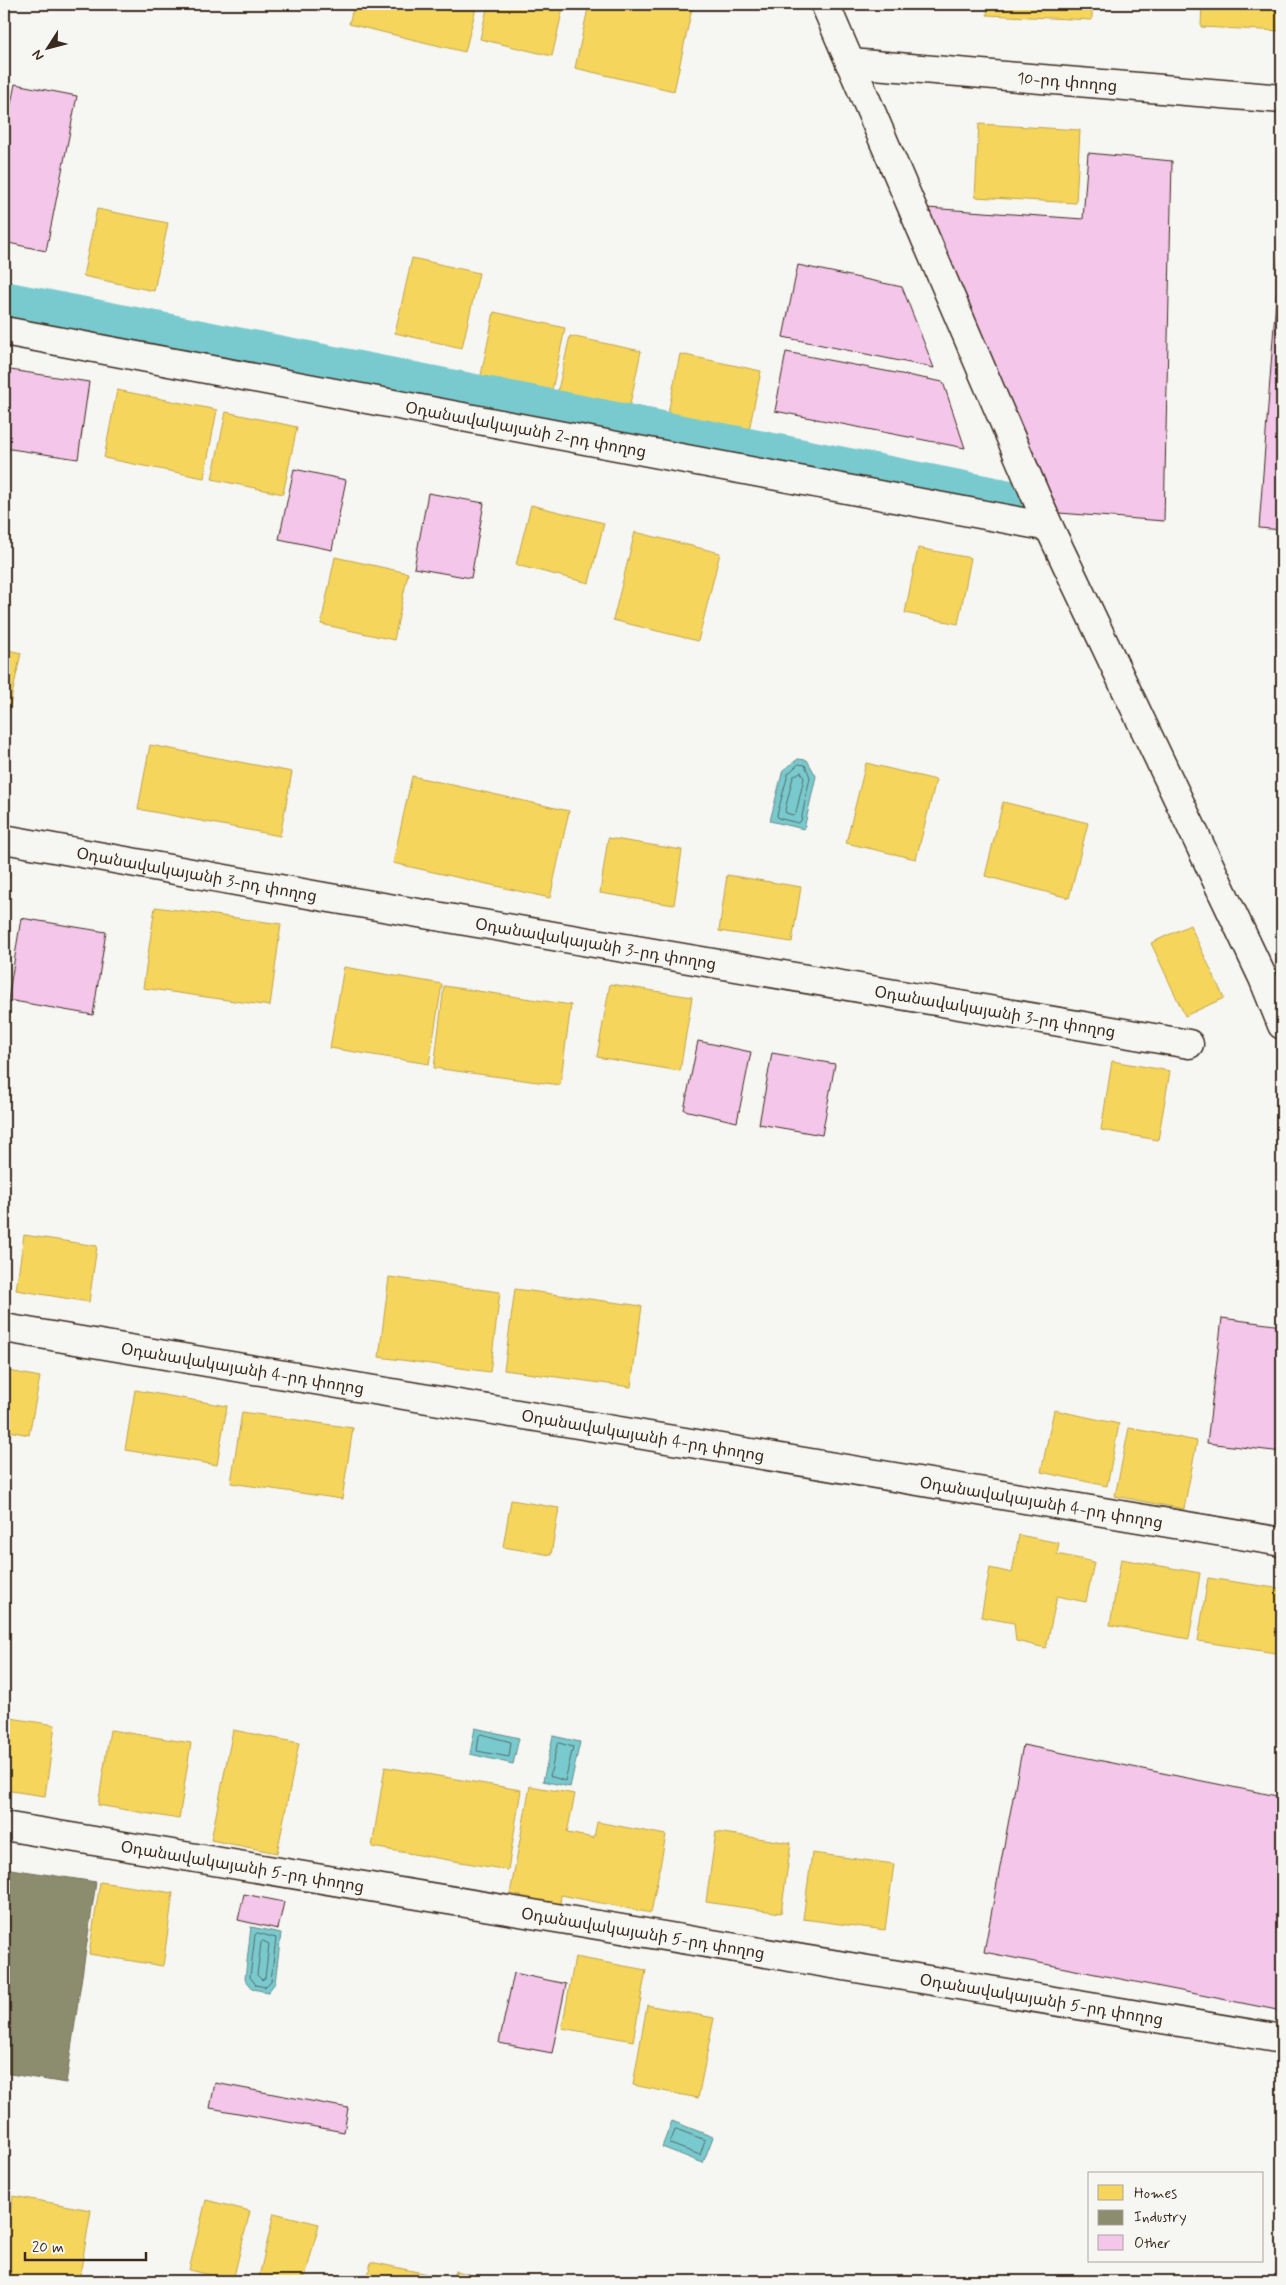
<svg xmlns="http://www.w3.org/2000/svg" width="1286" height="2285" font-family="Mynerve,'Noto Sans Armenian',sans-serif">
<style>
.water{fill:#79cacf;stroke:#608a88}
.homes{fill:#f6d55c;stroke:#bea249}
.industry{fill:#8c8c6e;stroke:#746f56}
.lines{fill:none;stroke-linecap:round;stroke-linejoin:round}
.shore{stroke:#546a65;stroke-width:1}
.canal{stroke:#79cacf;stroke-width:42}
.building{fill:#f4c6ea;stroke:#3b2a1e}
.minor-casing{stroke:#3b2a1e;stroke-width:31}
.minor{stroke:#f6f6f2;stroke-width:28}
.labels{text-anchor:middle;stroke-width:5;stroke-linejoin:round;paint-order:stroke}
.street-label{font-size:16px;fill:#3b2a1e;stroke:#f6f6f2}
</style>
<rect width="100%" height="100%" fill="#f6f6f2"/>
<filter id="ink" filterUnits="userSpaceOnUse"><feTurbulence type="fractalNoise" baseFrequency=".02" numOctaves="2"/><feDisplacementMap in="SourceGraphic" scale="10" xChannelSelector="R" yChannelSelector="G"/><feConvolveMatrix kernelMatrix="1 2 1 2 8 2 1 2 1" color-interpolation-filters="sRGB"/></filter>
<g filter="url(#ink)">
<path class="water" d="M798 759 807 760 816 776 804 829 770 821 783 770Z
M475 1728 519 1738 513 1764 470 1754Z
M553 1736 580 1742 570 1787 543 1781Z
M251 1927 281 1933 275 1983 268 1992 253 1989 245 1979Z
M672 2121 713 2137 703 2163 662 2147Z"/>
<path class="homes" d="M354 4H477L465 52 349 24Z
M488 4H564L552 56 480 39Z
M589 4H671L692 8 674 91 575 68Z
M858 4H958V9Z
M988 4H1092V20L987 15Z
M1202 4H1282V31L1201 27Z
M979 124 1080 130 1076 203 975 197Z
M97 209 168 223 154 291 83 276Z
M412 258 479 273 462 348 395 333Z
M494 312 565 328 551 395 480 380Z
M570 336 641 351 627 419 555 404Z
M680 354 761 371 747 440 666 423Z
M117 390 217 410 204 478 104 458Z
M226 412 297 427 283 494 212 479Z
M531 505 604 523 589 583 516 565Z
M635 532 720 553 698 641 613 620Z
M918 548 971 558 958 624 905 613Z
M335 557 408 573 394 640 321 624Z
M4 649 21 653 4 733Z
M150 745 292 772 280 836 138 809Z
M866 763 936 780 916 859 846 843Z
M412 776 569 811 550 898 393 863Z
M1003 802 1088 823 1069 898 985 876Z
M608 838 682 850 674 905 600 893Z
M4 872 10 873 4 905Z
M727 875 801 887 792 942 719 931Z
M155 907 281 924 270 1006 143 988Z
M1190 925 1224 998 1185 1016 1151 943Z
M344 967 442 984 429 1064 330 1048Z
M610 984 692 997 680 1071 597 1057Z
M444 986 571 1005 560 1085 434 1068Z
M1112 1061 1170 1071 1158 1140 1101 1130Z
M24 1235 97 1246 89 1302 16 1290Z
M389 1277 500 1292 490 1372 379 1357Z
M515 1289 642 1306 631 1387 504 1370Z
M4 1370 40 1377 29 1435 4 1430Z
M135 1390 227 1406 217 1465 125 1450Z
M1054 1410 1119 1424 1107 1486 1041 1472Z
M242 1412 353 1428 342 1499 231 1483Z
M1129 1428 1197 1441 1184 1509 1115 1496Z
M511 1500 559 1508 551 1555 503 1547Z
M1019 1535 1059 1543 1057 1554 1094 1562 1086 1602 1057 1596 1046 1648 1016 1641 1014 1623 981 1617 990 1568 1012 1573Z
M1121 1559 1200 1573 1189 1639 1110 1625Z
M1208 1578 1282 1589V1654L1198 1641Z
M4 1717 55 1725 45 1796 4 1790Z
M110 1730 191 1743 179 1819 98 1805Z
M233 1730 299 1743 277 1853 211 1840Z
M385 1767 521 1790 508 1870 372 1847Z
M530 1786 575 1794 567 1833 594 1838 597 1822 666 1835 651 1913 561 1895 560 1904 510 1894Z
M716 1832 791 1843 781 1913 706 1902Z
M812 1853 894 1864 885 1930 803 1919Z
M100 1882 173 1893 163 1966 89 1954Z
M575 1957 646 1970 633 2041 562 2028Z
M647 2005 714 2018 698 2098 633 2085Z
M13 2196 91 2210 79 2281H45L4 2274V2248Z
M206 2200 250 2211 233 2280 189 2270Z
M274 2213 319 2224 304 2281H258Z
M371 2262 441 2277 440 2281H367Z
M455 2271 496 2281H452Z"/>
<path class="industry" d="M4 1868 96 1882 66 2083 4 2073Z"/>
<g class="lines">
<path class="shore" d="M799 764 805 765 810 777 801 821 798 823 778 818 777 815 788 774Z
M801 772 804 778 796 813 793 815 786 813 785 810 793 777Z
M481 1734 511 1742 509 1757 477 1751 479 1736Z
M559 1743 573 1747 565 1781 550 1776 557 1745Z
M258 1933 276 1938 271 1981 265 1987 256 1985 250 1977 255 1935Z
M263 1941 269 1944 265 1978 262 1980 257 1975 261 1943Z
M676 2129 705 2140 700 2155 670 2144Z"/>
<path class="canal" d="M4 302 1010 501"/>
</g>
<path class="building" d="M15 84 77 96 46 251 4 242V139Z
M1088 153 1172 161 1164 521 1059 513 927 208 1083 219Z
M1282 217V530L1259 528Z
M798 265 902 287 934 368 783 337Z
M786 352 943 382 965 448 775 411Z
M4 369 89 382 78 459 4 448Z
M294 469 346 480 332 550 279 539Z
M428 493 484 503 471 578 414 568Z
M21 918 106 932 93 1015 8 1000Z
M698 1041 751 1052 737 1122 684 1110Z
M772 1053 835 1064 822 1135 759 1124Z
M1222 1318 1282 1326V1452L1207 1443Z
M1023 1745 1282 1797V2011L984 1952Z
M244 1894 284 1902 278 1929 238 1920Z
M514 1973 566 1984 552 2053 499 2043Z
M215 2083 348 2108 344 2132 210 2108Z"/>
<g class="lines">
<defs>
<g id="minor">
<path d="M825 4 1049 527 1263 978 1282 1025"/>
<path id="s1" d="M850 63 1282 99"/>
<path id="s2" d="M4 331 1049 527"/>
<path id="s3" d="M4 839 330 898 1189 1044"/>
<path id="s4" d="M4 1328 1282 1542"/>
<path id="s5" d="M4 1826 1282 2039"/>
</g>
</defs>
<use href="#minor" class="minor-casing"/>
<use href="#minor" class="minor"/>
</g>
</g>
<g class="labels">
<g class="street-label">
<text dy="6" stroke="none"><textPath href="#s1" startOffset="218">10-րդ փողոց</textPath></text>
<text dy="6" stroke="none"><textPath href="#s2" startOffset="531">Օդանավակայանի 2-րդ փողոց</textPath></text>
<text dy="6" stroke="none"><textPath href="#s3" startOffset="196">Օդանավակայանի 3-րդ փողոց</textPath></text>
<text dy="6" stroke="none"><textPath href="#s3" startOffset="601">Օդանավակայանի 3-րդ փողոց</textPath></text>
<text dy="6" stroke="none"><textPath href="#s3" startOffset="1006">Օդանավակայանի 3-րդ փողոց</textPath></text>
<text dy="6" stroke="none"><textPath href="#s4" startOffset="242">Օդանավակայանի 4-րդ փողոց</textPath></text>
<text dy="6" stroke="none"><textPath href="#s4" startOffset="648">Օդանավակայանի 4-րդ փողոց</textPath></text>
<text dy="6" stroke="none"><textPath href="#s4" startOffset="1052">Օդանավակայանի 4-րդ փողոց</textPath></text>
<text dy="6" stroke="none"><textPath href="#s5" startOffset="242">Օդանավակայանի 5-րդ փողոց</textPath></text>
<text dy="6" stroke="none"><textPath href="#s5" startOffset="648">Օդանավակայանի 5-րդ փողոց</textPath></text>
<text dy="6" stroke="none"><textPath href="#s5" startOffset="1052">Օդանավակայանի 5-րդ փողոց</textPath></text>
</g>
</g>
<rect width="1286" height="2285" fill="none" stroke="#f6f6f2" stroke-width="20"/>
<rect x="10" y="10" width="1266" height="2265" fill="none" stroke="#3b2a1e" stroke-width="2" filter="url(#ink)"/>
<rect x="1088" y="2172" width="175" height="90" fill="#f6f6f2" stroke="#aba49d"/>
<rect x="1098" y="2185" width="25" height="15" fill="#f6d55c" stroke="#aba49d"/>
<text x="1134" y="2198" font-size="15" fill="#3b2a1e">Homes</text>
<rect x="1098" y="2210" width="25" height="15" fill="#8c8c6e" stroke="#aba49d"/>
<text x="1134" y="2222" font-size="15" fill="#3b2a1e">Industry</text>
<rect x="1098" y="2235" width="25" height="15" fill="#f4c6ea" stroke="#aba49d"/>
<text x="1134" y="2248" font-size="15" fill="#3b2a1e">Other</text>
<g transform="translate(48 48) rotate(234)" stroke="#f6f6f2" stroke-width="4" paint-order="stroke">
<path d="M0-4L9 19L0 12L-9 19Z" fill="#3b2a1e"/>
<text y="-8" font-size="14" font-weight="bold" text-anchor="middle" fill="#3b2a1e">N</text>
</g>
<path d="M25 2252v8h121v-8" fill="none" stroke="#3b2a1e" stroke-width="2.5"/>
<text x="32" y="2252" font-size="15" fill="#3b2a1e" stroke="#f6f6f2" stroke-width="4" paint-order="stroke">20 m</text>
</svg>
